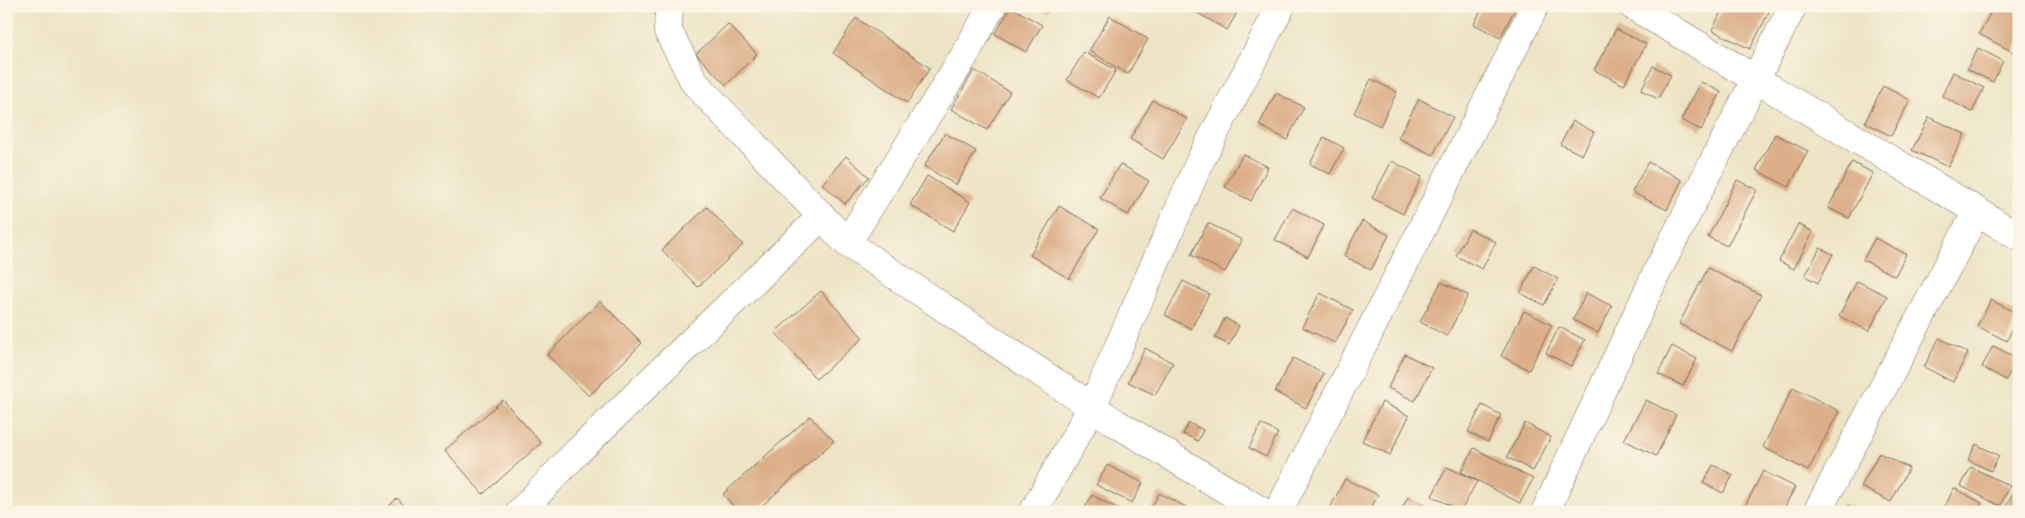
<svg xmlns="http://www.w3.org/2000/svg" width="2025" height="518" font-family="Kalam,sans-serif">
<style>
.building{fill:#dcaf89}
.lines{fill:none;stroke-linecap:round;stroke-linejoin:round}
.minor-casing{stroke:#796b58;stroke-width:29}
.minor{stroke:#fff;stroke-width:28}
</style>
<rect width="100%" height="100%" fill="#fcf5e5"/>
<filter id="ink" filterUnits="userSpaceOnUse"><feTurbulence type="fractalNoise" baseFrequency=".02" numOctaves="2"/><feDisplacementMap in="SourceGraphic" scale="10" xChannelSelector="R" yChannelSelector="G"/><feConvolveMatrix kernelMatrix="1 2 1 2 8 2 1 2 1" color-interpolation-filters="sRGB"/></filter>
<filter id="wash" filterUnits="userSpaceOnUse"><feTurbulence type="fractalNoise" baseFrequency=".0096" numOctaves="4" result="noise"/><feDisplacementMap in="SourceGraphic" scale="20" xChannelSelector="R" yChannelSelector="G"/><feGaussianBlur stdDeviation="1.12" result="paint"/><feColorMatrix in="noise" values="0 0 0 0 0 0 0 0 0 0 0 0 0 0 0 0 0 1.4 0 .05"/><feComposite in="paint" operator="in"/></filter>
<g filter="url(#wash)">
<rect width="100%" height="100%" fill="#ede4c5"/>
<g id="blocks">
<path class="building" d="M1039 6H1052L1048 12Z
M1190 6H1241L1227 30 1189 8Z
M1483 6H1509L1515 9 1500 38 1474 24Z
M1724 6H1772L1750 49 1712 30Z
M1994 6H2019V41L2013 52 1979 34Z
M1011 7 1042 25 1026 52 995 34Z
M1110 16 1148 39 1128 74 1089 51Z
M856 18 930 68 907 103 833 53Z
M728 24 757 54 726 85 696 54Z
M1616 29 1646 44 1624 85 1594 70Z
M1978 48 2003 61 1993 82 1967 69Z
M1084 52 1116 70 1099 98 1067 80Z
M1653 66 1671 75 1658 99 1641 90Z
M974 70 1010 92 987 130 951 109Z
M1953 72 1984 88 1972 112 1942 96Z
M1371 79 1397 92 1380 126 1354 113Z
M1701 82 1721 92 1701 130 1681 120Z
M1883 86 1910 100 1891 136 1865 122Z
M1276 93 1304 107 1287 140 1259 125Z
M1419 99 1453 117 1433 155 1398 138Z
M1153 100 1187 119 1163 159 1130 139Z
M1929 117 1965 134 1948 167 1912 150Z
M1573 121 1594 132 1582 155 1560 144Z
M945 133 976 151 956 185 924 166Z
M1775 134 1808 151 1789 187 1756 170Z
M1324 137 1344 148 1330 174 1310 164Z
M1243 154 1268 167 1251 201 1225 187Z
M846 156 869 177 845 204 822 184Z
M1392 161 1422 177 1403 214 1372 198Z
M1648 162 1682 180 1667 210 1632 192Z
M1852 162 1873 173 1849 218 1828 208Z
M1120 164 1149 181 1128 215 1100 198Z
M927 176 970 202 953 231 910 205Z
M1737 180 1757 190 1727 246 1708 237Z
M1059 206 1099 229 1069 279 1030 255Z
M707 207 743 245 698 287 662 250Z
M1292 208 1324 225 1308 257 1275 240Z
M1362 221 1389 235 1371 270 1344 256Z
M1208 223 1242 240 1225 272 1191 255Z
M1798 224 1813 232 1794 269 1779 261Z
M1470 229 1496 242 1482 269 1456 256Z
M1875 238 1906 254 1895 276 1863 260Z
M1820 248 1833 254 1818 283 1805 276Z
M1534 266 1558 279 1544 305 1520 293Z
M1708 268 1761 295 1732 351 1679 324Z
M1183 281 1209 294 1191 329 1165 315Z
M1857 281 1887 296 1869 331 1839 316Z
M1441 282 1468 295 1447 336 1420 322Z
M821 291 863 338 816 379 775 332Z
M1320 293 1353 310 1335 343 1302 327Z
M1586 293 1612 306 1598 333 1573 320Z
M1991 300 2019 314 2007 341 1977 326Z
M600 301 642 343 589 396 547 355Z
M1524 311 1552 325 1529 370 1501 356Z
M1225 318 1239 326 1229 345 1215 338Z
M1559 327 1585 340 1571 366 1546 353Z
M1939 338 1968 353 1953 382 1924 367Z
M1672 346 1697 359 1683 386 1658 374Z
M1993 346 2017 358 2006 380 1982 367Z
M1145 348 1173 363 1155 395 1128 382Z
M1405 354 1432 368 1415 401 1388 388Z
M1293 358 1324 374 1306 408 1275 392Z
M1793 387 1839 411 1808 471 1763 447Z
M503 400 541 443 483 494 445 450Z
M1646 400 1676 415 1656 456 1624 440Z
M1382 402 1409 416 1390 455 1362 441Z
M1482 405 1501 415 1488 442 1468 432Z
M810 416 834 441 755 512H738L723 494Z
M1189 423 1203 430 1198 441 1183 434Z
M1525 423 1551 437 1533 471 1507 457Z
M1261 424 1278 433 1266 457 1249 448Z
M1976 444 1999 456 1991 471 1968 460Z
M1474 448 1533 479 1520 503 1461 472Z
M1879 453 1909 468 1891 502 1861 487Z
M1107 465 1143 483 1132 503 1096 485Z
M1713 465 1733 475 1723 493 1703 483Z
M1447 467 1477 481 1461 511 1432 496Z
M1971 467 2010 486 2000 506 1961 486Z
M1763 471 1795 487 1782 512H1742Z
M1345 479 1378 495 1369 512H1328Z
M2019 481V512H2007L2004 510Z
M1954 488 1982 503 1977 512H1942Z
M1159 493 1196 512H1149Z
M1092 495 1124 512H1083Z
M1408 497 1436 512H1400Z
M397 498 410 512H383Z
M1849 505 1862 512H1846Z"/>
</g>
</g>
<g filter="url(#ink)">
<use href="#blocks" fill-opacity="0" stroke="#796b58" stroke-width="1"/>
<g class="lines">
<defs>
<path id="minor" d="M669 6 668 31 695 83 847 243 1116 423 1263 512
M1633 6 1977 211 2019 237
M847 243 963 58 992 6
M520 512 578 451 822 216
M1033 512 1092 407 1201 159 1281 6
M1278 512 1535 6
M1545 512 1656 274 1793 6
M1817 512 1977 211"/>
</defs>
<use href="#minor" class="minor-casing"/>
<use href="#minor" class="minor"/>
</g>
</g>
<rect width="2025" height="518" fill="none" stroke="#fcf5e5" stroke-width="25"/>
</svg>
